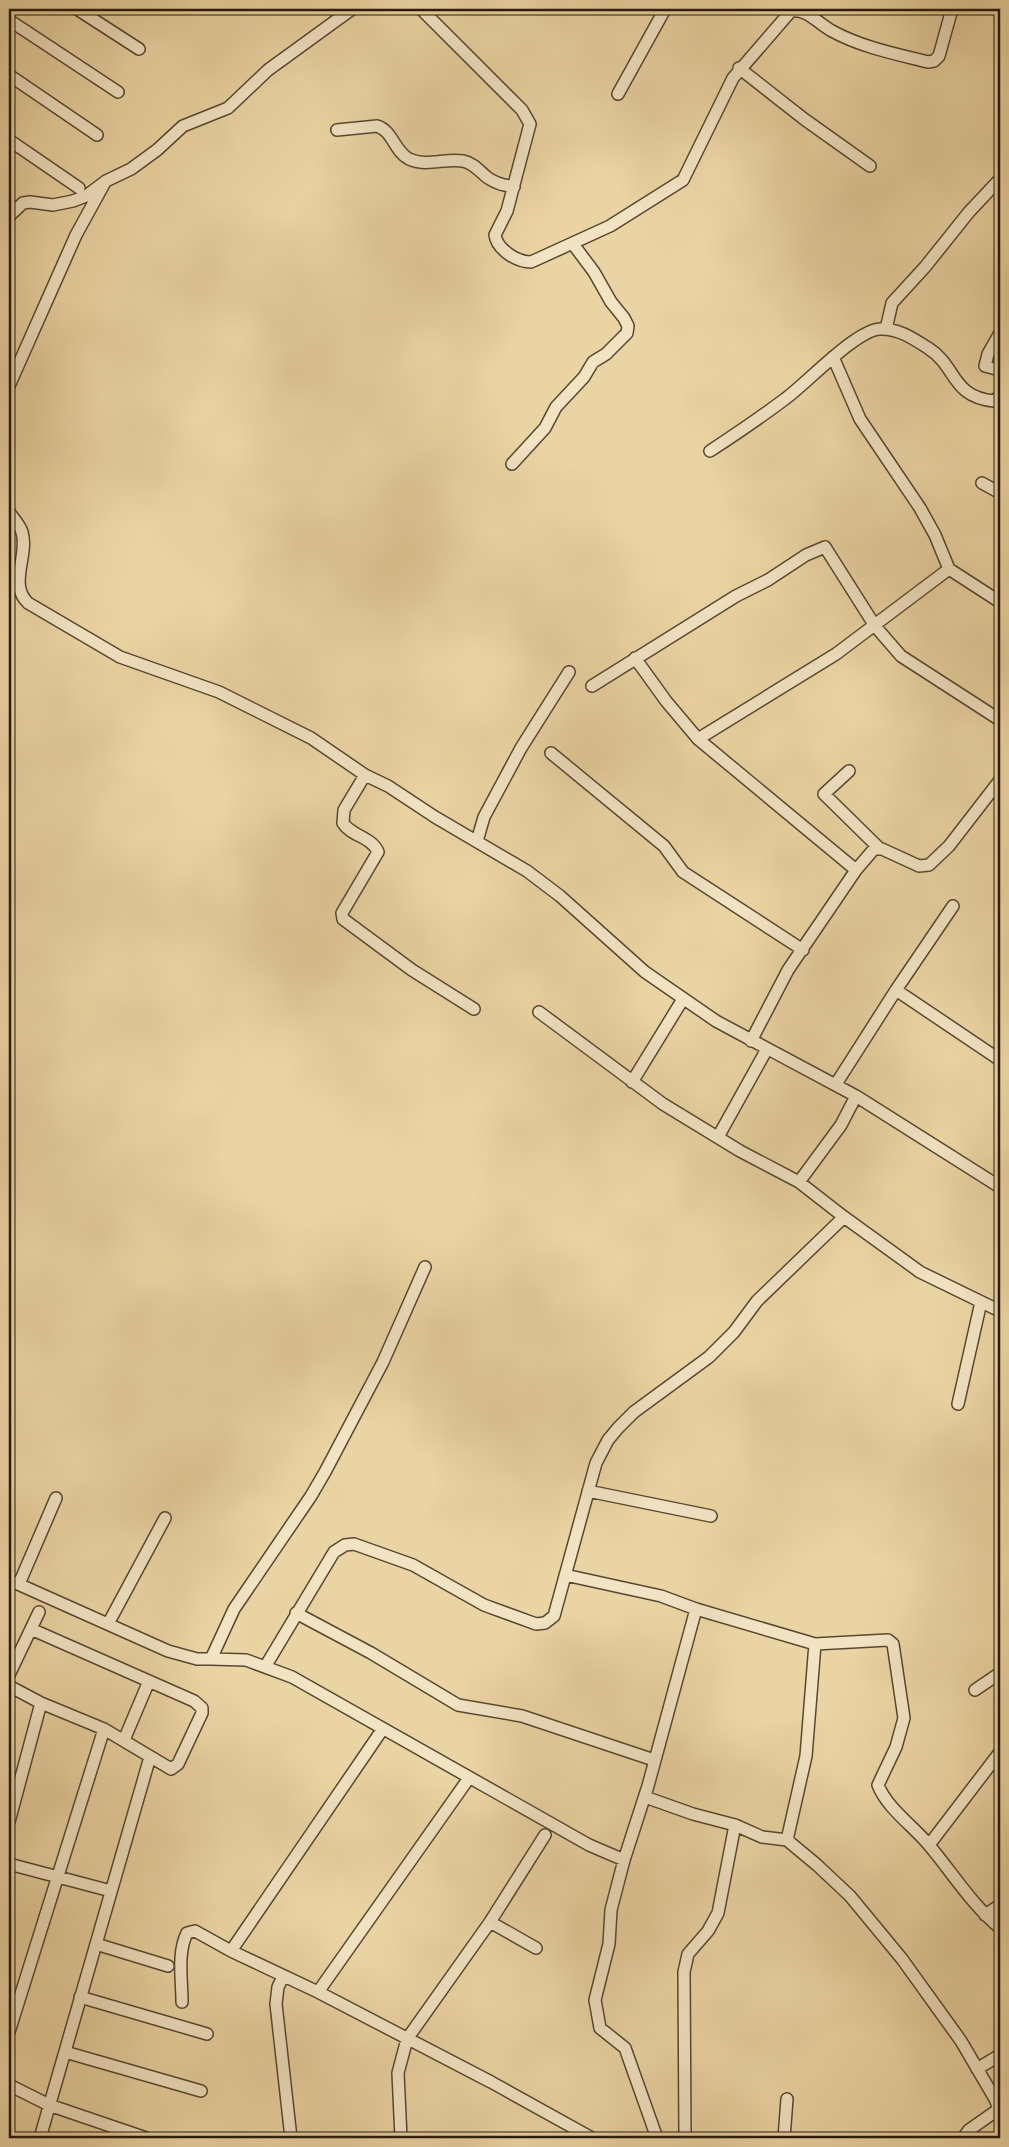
<svg xmlns="http://www.w3.org/2000/svg" width="1009" height="2147" font-family="'IM FELL DW Pica',serif">
<style>
.lines{fill:none;stroke-linecap:round;stroke-linejoin:round}
.minor-casing{stroke:#564830;stroke-width:14}
.minor{stroke:#f2e3c3;stroke-width:11}
</style>
<rect width="100%" height="100%" fill="#ebd4a3"/>
<filter id="stains"><feTurbulence type="fractalNoise" baseFrequency=".004" numOctaves="4"/><feColorMatrix values="0 0 0 0 .2 0 0 0 0 .09 0 0 0 0 .02 0 0 0 .5 -.17"/></filter>
<radialGradient id="worn" r=".72"><stop offset=".6" stop-color="#630" stop-opacity="0"/><stop offset="1" stop-color="#630" stop-opacity=".3"/></radialGradient>
<g class="lines">
<defs>
<path id="minor" d="M77 9 139 49
M421 9 522 110 530 124 507 211 495 235C497 249 516 262 531 262L610 226 683 180 733 78 791 11C806 8 819 24 832 31 861 47 896 54 928 62L934 61 939 56 952 9
M9 20 118 92
M739 68 804 119 870 166
M9 75 97 135
M618 94 665 9
M337 130 377 126C393 131 394 151 409 159 426 167 445 158 463 161 474 163 480 172 488 178 497 184 504 185 514 187
M9 140 79 188
M9 216 23 203 30 202 53 205 73 201 86 196 106 181 131 169 157 150 183 126 228 108 268 70 352 9
M886 329 892 303 925 267 969 212 1000 179
M1000 333 988 354 985 366 1000 370
M9 386 76 235 104 184
M710 451C736 434 761 417 785 399 806 384 856 330 880 329 898 328 914 339 928 348 957 366 951 397 994 401L1000 396
M512 464 545 428 556 407 584 377 593 362 606 354 627 333 628 326 624 318 611 302 594 272 573 244
M982 483 1000 493
M9 512C13 518 20 525 22 532 29 556 8 584 28 603L120 657 219 692 311 738 365 775 388 786 435 817 527 871 560 896 645 972 716 1021 856 1096 1000 1187
M949 569 1000 602
M635 658 666 701 698 739 856 870
M592 686 736 596 768 580 806 555 825 547 875 626 901 656 1000 720
M698 739 836 654 949 569 935 535 920 508 860 419 833 357
M551 753 664 846 683 872 803 950
M849 771 824 794 878 847
M365 775 344 810 343 823C351 836 372 837 378 852L342 913 343 919 412 970 474 1009
M477 841 484 817 521 748 569 672
M896 990 953 906
M751 1041 788 970 856 870 874 849H882L919 866 929 865 949 846 1000 780
M632 1082 683 999
M836 1084 896 990 1000 1060
M718 1137 767 1049
M799 1182 841 1125 856 1096
M844 1217 920 1272 1000 1311
M958 1404 981 1302
M588 1491 711 1516
M565 1575 661 1596 696 1609 648 1786 624 1860 611 1910 609 1944 595 2000 600 2028 625 2048 657 2138
M9 1580 168 1651 197 1659H211L234 1609 311 1496 325 1472 383 1362 425 1267
M19 1584 56 1498
M696 1609 815 1644 888 1640 893 1644 904 1718 896 1747 878 1785C887 1808 912 1825 928 1844 952 1872 971 1904 1000 1928
M296 1613 371 1653 458 1705 522 1716 654 1760
M108 1624 165 1518
M31 1629 194 1701 202 1708V1713L178 1764 171 1769 104 1729
M211 1659 246 1660 292 1677 589 1845 624 1860
M265 1667 334 1552 345 1545 354 1544 413 1565 484 1605 536 1624 545 1623 554 1616 596 1463 608 1440 618 1428 634 1412 709 1357 734 1332 757 1301 844 1217 799 1182 740 1151 663 1104 539 1012
M9 1675 39 1612
M9 1686 41 1703 104 1729 9 2032
M975 1690 1000 1673
M124 1740 149 1681
M645 1797 693 1814 735 1825 762 1837 787 1840 817 1865 850 1896 902 1959 961 2041 995 2099 999 2109 969 2130 963 2138
M9 1822 41 1703
M787 1840 806 1756 815 1644
M929 1845 1000 1752
M9 1864 111 1891
M985 1915 1000 1905
M490 1922 536 1948
M96 1944 168 1966
M231 1951 382 1730
M283 1977 278 1987 276 2004 291 2138
M318 1992 469 1778
M80 1997 207 2034
M182 2002C182 1980 177 1953 187 1933L195 1931 231 1951 318 1992 491 2082 592 2138
M65 2052 201 2091
M977 2069 1000 2055
M9 2085 49 2105 146 2138
M40 2138 150 1757
M401 2138 398 2073 407 2039 490 1922 545 1835
M685 2138 684 1972 688 1954 708 1931 718 1913 735 1825
M784 2138 787 2099"/>
</defs>
<use href="#minor" class="minor-casing"/>
<use href="#minor" class="minor"/>
</g>
<rect width="1009" height="2147" fill="none" stroke="#ebd4a3" stroke-width="30"/>
<rect x="10" y="10" width="989" height="2127" fill="none" stroke="#251909" stroke-width="2.5"/>
<rect x="15" y="15" width="979" height="2117" fill="none" stroke="#251909"/>
<rect width="100%" height="100%" filter="url(#stains)"/>
<rect width="100%" height="100%" fill="url(#worn)"/>
</svg>
